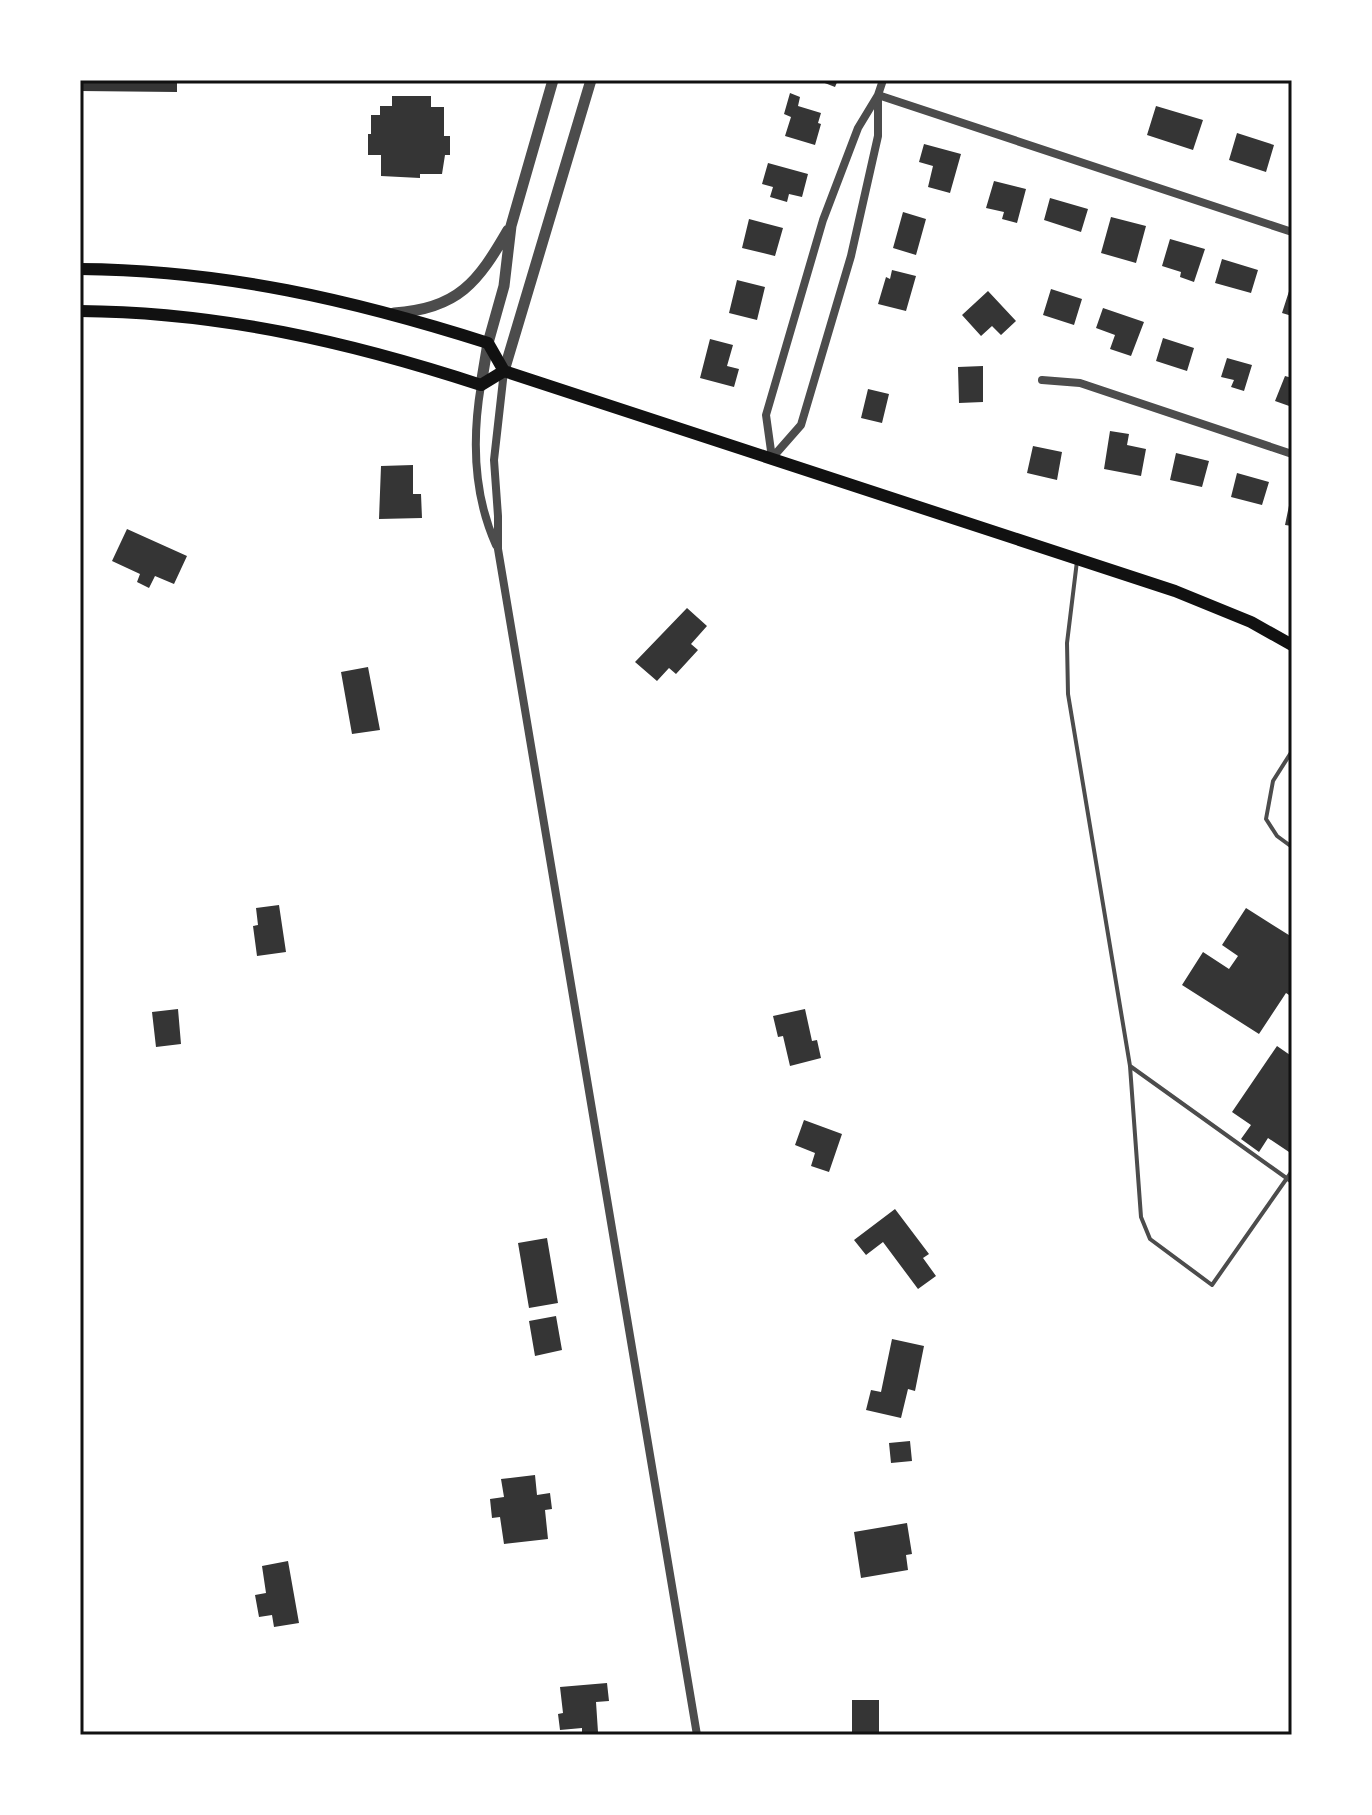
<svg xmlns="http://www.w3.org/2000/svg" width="1372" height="1815" font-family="'Roboto Condensed',sans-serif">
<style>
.building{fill:#353535}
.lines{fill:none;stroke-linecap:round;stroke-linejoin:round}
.service{stroke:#4c4c4c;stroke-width:4}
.minor{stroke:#4c4c4c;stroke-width:8}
.tertiary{stroke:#4c4c4c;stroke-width:11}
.secondary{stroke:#111;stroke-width:12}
.neatline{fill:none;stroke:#111;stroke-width:3}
</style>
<rect width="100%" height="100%" fill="#fff"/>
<path class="building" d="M80 80H177V92L80 91Z
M817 80H838L835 87Z
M790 93 800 97 798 106 821 113 818 123 821 124 815 145 785 136 791 117 784 114Z
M392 96H431V107H444V136H450V155H445L442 174H420V178L381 176V155H368V134H371V115H380V106H392Z
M1156 106 1203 120 1193 150 1147 135Z
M1237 133 1274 145 1266 172 1229 160Z
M924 144 961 154 950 193 928 187 933 166 919 162Z
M768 163 808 174 802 197 789 194 787 202 770 197 773 187 762 184Z
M994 181 1026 189 1017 223 1002 219 1004 212 986 208Z
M1050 198 1088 209 1081 232 1044 220Z
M903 212 926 219 916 255 893 248Z
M1111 217 1146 226 1136 263 1101 253Z
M749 219 783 228 775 256 742 248Z
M1170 239 1205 249 1194 282 1180 277 1181 272 1162 266Z
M1222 259 1258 270 1251 293 1215 283Z
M892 270 916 276 906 311 878 304 886 277 890 279Z
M737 280 765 287 757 320 729 313Z
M1291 285H1292V316L1282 313Z
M1051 289 1082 299 1074 325 1043 315Z
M988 291 1016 321 1001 335 992 326 981 336 962 315Z
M1103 308 1144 322 1131 356 1110 349 1115 335 1096 328Z
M1163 338 1194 348 1187 371 1156 361Z
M710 339 733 345 727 366 739 369 734 387 700 378Z
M1227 358 1252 365 1244 391 1231 387 1234 380 1221 377Z
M983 366V402L959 403 958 367Z
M1285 376 1292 378V407L1275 401Z
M868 389 889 394 882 423 861 418Z
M1110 431 1129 434 1127 445 1146 449 1141 476 1104 469Z
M1033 446 1062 452 1057 480 1027 473Z
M1176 453 1209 461 1202 487 1170 480Z
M413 465V494H421L422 518 379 519 381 466Z
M1237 473 1269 482 1262 505 1231 497Z
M1291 496H1292V526L1285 525Z
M127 529 187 556 174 584 155 576 149 588 137 582 140 574 112 561Z
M687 608 707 626 691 644 698 650 676 674 669 668 657 681 635 662Z
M368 667 380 730 352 734 341 672Z
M279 905 286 952 257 956 253 926 258 925 256 908Z
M1246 908 1292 937V997L1286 993 1259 1034 1182 985 1203 952 1229 969 1238 956 1222 945Z
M178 1009 181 1044 156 1047 152 1012Z
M805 1009 812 1041 817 1040 821 1058 790 1066 783 1036 778 1037 773 1016Z
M1277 1046 1290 1055 1292 1052V1148L1289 1152 1268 1138 1259 1152 1241 1139 1251 1125 1232 1112Z
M804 1120 842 1134 829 1172 811 1166 815 1153 795 1145Z
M895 1209 929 1254 923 1258 936 1276 918 1289 883 1242 866 1255 854 1240Z
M547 1238 558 1303 529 1308 518 1243Z
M556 1316 562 1350 535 1356 529 1321Z
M892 1339 924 1346 915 1391 908 1389 901 1418 866 1410 871 1390 881 1392Z
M910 1441 912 1461 891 1463 889 1443Z
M535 1475 537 1495 550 1493 552 1509 545 1510 548 1539 504 1544 500 1517 492 1518 490 1499 504 1497 501 1479Z
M907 1523 912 1554 906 1555 908 1570 861 1578 854 1532Z
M288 1561 299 1623 274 1627 272 1615 259 1617 255 1595 266 1593 262 1566Z
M607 1683 609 1701 596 1702 598 1732 582 1733V1728L560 1730 558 1714 563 1713 560 1687Z
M852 1700H879V1735H852Z"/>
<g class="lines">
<path class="service" d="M1077 561 1067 643 1068 694 1130 1066 1141 1217 1150 1239 1212 1285 1292 1171
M1292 751 1273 781 1266 819 1277 836 1292 847
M1130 1066 1292 1182"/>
<path class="minor" d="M878 95 1292 232
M504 371 494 460 498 516V549L697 1735
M1042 380 1080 383 1292 454
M481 385C472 439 473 494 496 545
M772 458 766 415 823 220 858 128 878 95 883 80
M772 458 801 425 851 256 878 136V96"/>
<path class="tertiary" d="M394 313C458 309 478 282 508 230
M504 371 591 80
M481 385 488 343 504 286 511 226 553 80"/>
<path class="secondary" d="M80 269C223 270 353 300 488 343L504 371 1175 591 1251 622 1292 645
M80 311C219 312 350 342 481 385L504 371"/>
</g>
<rect width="1372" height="1815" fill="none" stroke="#ffffff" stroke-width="164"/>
<rect x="82" y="82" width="1208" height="1651" class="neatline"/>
</svg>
